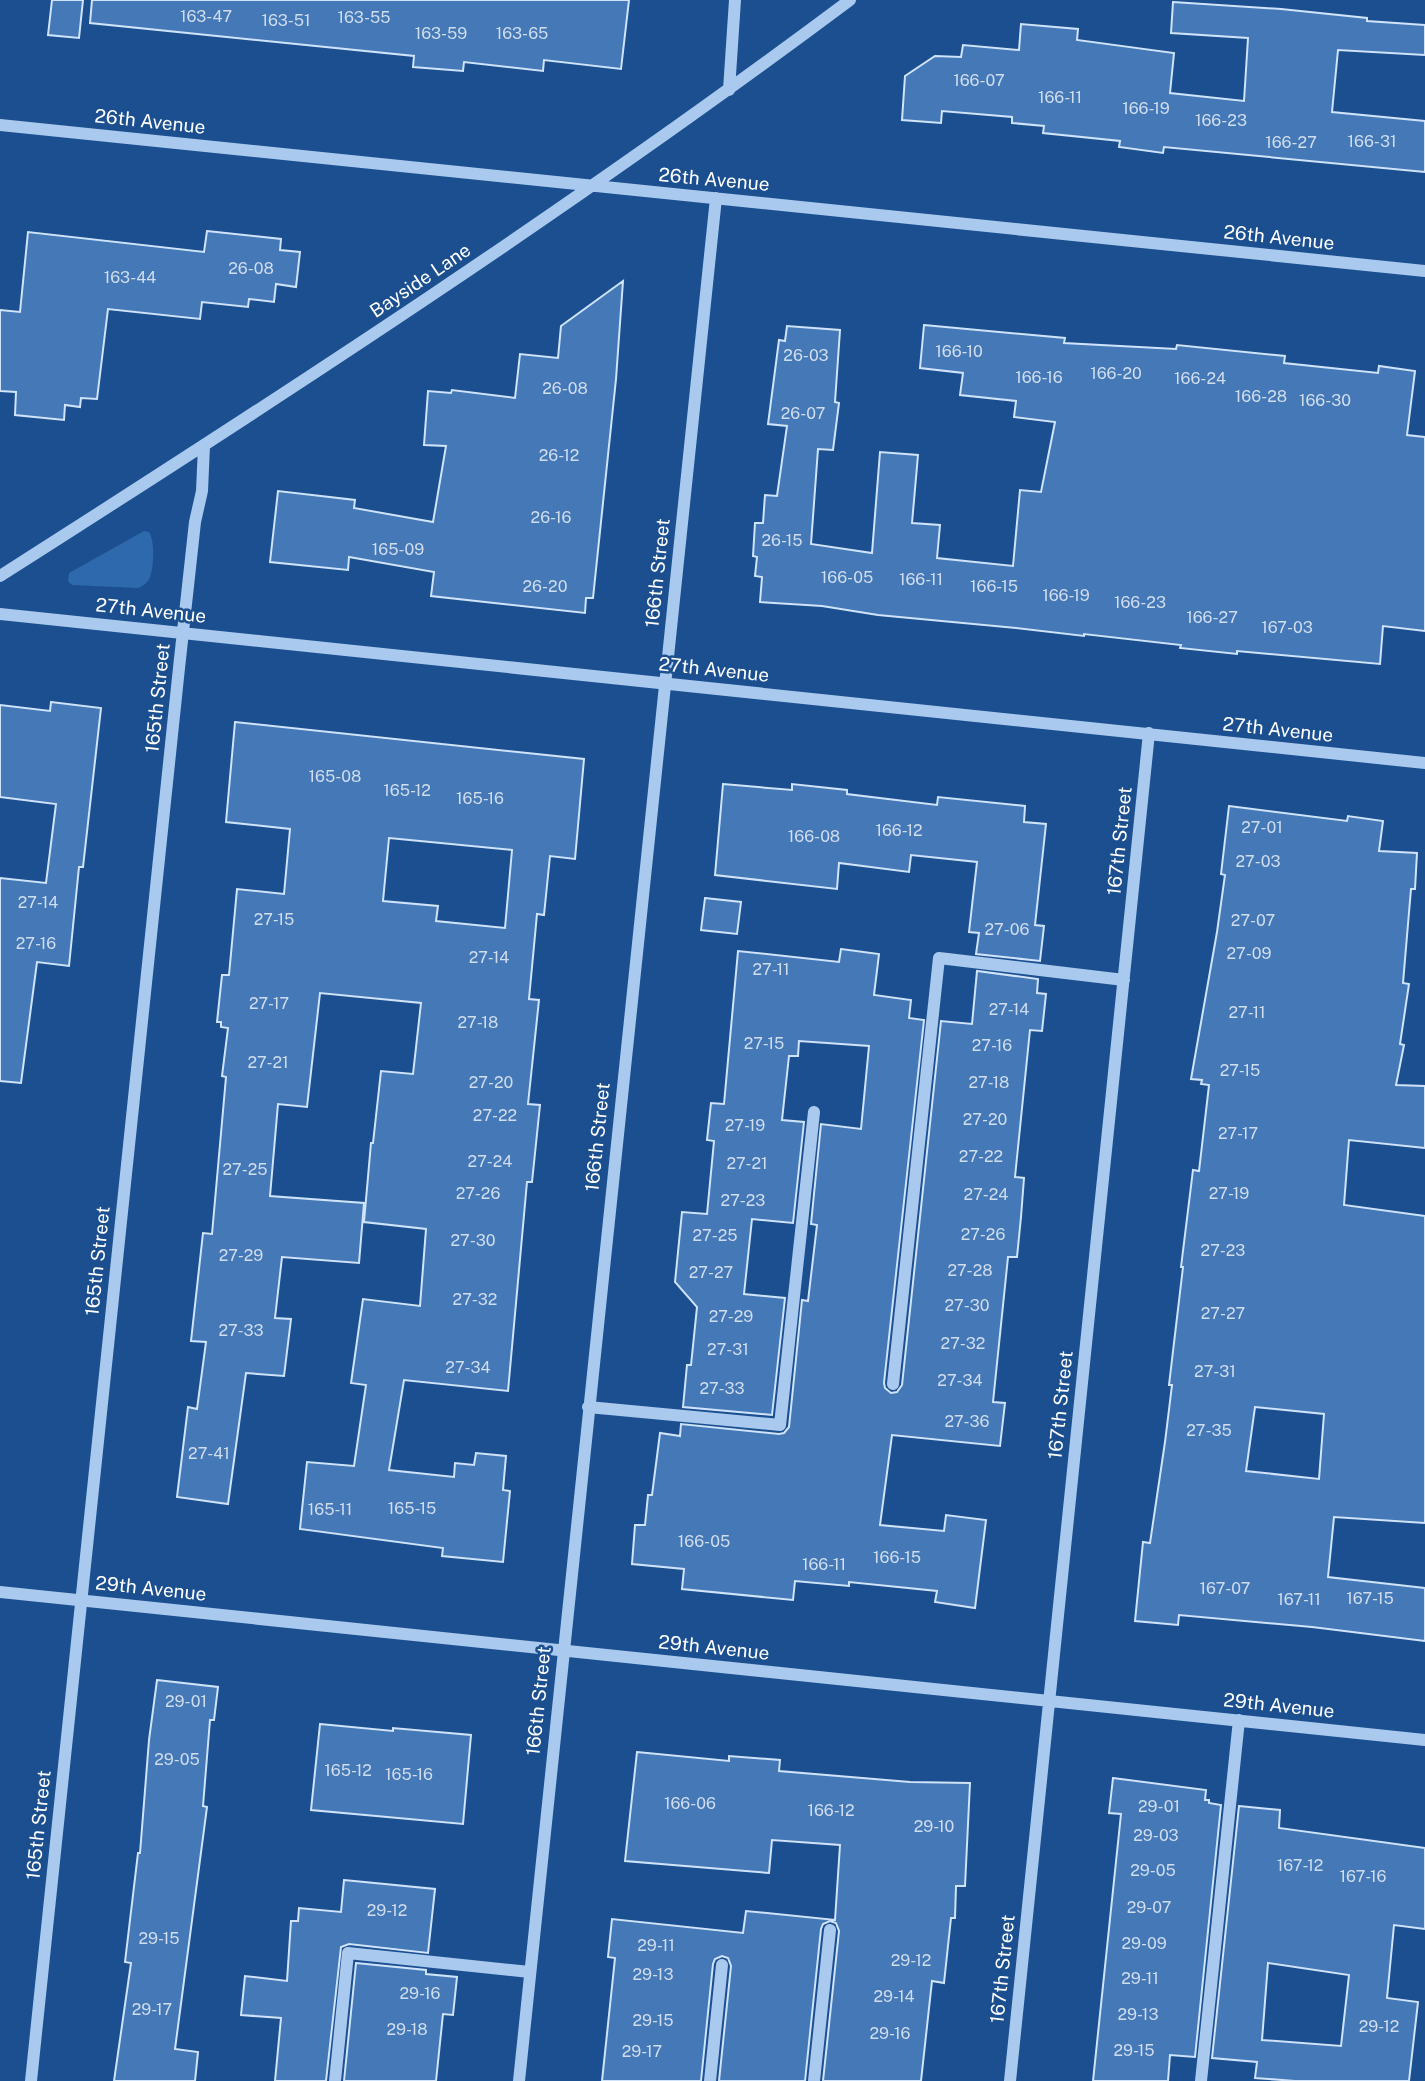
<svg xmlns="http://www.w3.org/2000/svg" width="1425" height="2081" font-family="'Public Sans',sans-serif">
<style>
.green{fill:#2e69ad}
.building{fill:#4478b7;stroke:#cfe3fa;stroke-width:2;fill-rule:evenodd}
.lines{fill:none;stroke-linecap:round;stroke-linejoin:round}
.minor{stroke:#a9c9ee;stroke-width:12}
.labels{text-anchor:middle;stroke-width:5;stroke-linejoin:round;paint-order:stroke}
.number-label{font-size:16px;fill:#d0dded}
.street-label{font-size:19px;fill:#fff;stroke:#1b4f8f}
</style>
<rect width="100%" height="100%" fill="#1b4f8f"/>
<path class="green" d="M144 531 149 532C155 541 154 567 150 577 148 583 143 586 138 588L72 585 68 581 69 573Z"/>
<path class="building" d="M52 0H83L79 38 48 35Z
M92 0H629L621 69 544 60 543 71 464 62 463 71 413 67 414 56 90 23Z
M1173 2 1281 9 1367 18V21L1425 25V55L1338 50 1332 112 1425 121V172L1164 147 1163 153 1119 147 1120 141 1043 133 1044 126 1012 123V117L942 111 941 123 902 120 905 76 935 56 961 57 963 45 1019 50 1021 24 1078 29 1077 40 1174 53 1170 93 1244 101 1248 38 1171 33Z
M207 231 281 239 280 250 300 252 296 287 276 284 274 302 249 299 248 307 202 302 200 319 108 309 97 399 81 398 80 407 65 405 64 420 15 415 16 392 0 391V310L20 312 28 232 204 252Z
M623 281 616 379 593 598H586L585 613 431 596 434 572 349 557 348 570 270 562 278 491 355 500 354 508 433 522 446 446 424 445 428 391 451 393 452 390 515 398 520 354 558 358 561 326Z
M924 325 1065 338 1064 343 1176 349 1177 345 1285 356 1284 363 1378 373 1379 366 1415 371 1407 435 1425 437V631L1383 626 1380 664 1237 651V654L1180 648 1181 645 1084 634V636L1016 628 878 615 822 606 760 602 762 577 755 576 757 557 753 556 755 523H763L765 495 777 496 787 426 768 424 779 340 785 341 787 326 840 330 835 402 839 403 833 450 818 449 811 544 872 553 880 452 918 455 912 523 940 525 937 558 1013 566 1020 490 1041 492 1055 422 1014 417 1016 401 960 395 963 373 920 368Z
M51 702 101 708 83 867H79L69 966 37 962 21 1083 0 1081V878L46 883 56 804 0 797V705L50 711Z
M235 722 584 759 575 859 550 856 544 915 537 914 529 999 539 1000 528 1104 540 1105 532 1182H527L508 1391 404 1380 389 1470 454 1477 455 1463 474 1465 476 1453 506 1456 503 1490 510 1491 503 1562 442 1556 443 1548 300 1529 307 1462 354 1466 366 1385 351 1383 363 1299 420 1306 426 1229 364 1222 371 1143H373L381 1071 413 1074 421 1003 320 993 307 1107 278 1104 270 1196 364 1203 359 1263 282 1257 275 1318 291 1319 284 1376 246 1373 228 1504 177 1497 188 1407 197 1409 206 1342 191 1341 203 1233 212 1234 226 1077 222 1076 228 1028 221 1027V1022H217L222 975H229L237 889 284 894 290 829 226 822ZM389 838 512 850 505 928 436 921 438 906 383 901Z
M723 784 792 790V784L847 790V794L937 805 938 797 1025 806 1024 822 1046 824 1035 925 1044 926 1040 961 976 954 979 933 969 932 977 862 911 855 909 872 839 863 837 889 715 875Z
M1229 806 1347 821 1348 816 1383 821 1379 851 1417 853 1415 889H1411L1403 983 1409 984 1400 1044 1404 1045 1396 1085 1425 1086V1148L1349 1140 1344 1205 1425 1216V1523L1334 1517 1328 1577 1425 1588V1641L1312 1627 1179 1615 1178 1625 1135 1621 1143 1542 1150 1543 1165 1442 1172 1385H1169L1183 1267H1181L1193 1170 1199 1171 1209 1085 1201 1084 1202 1080 1191 1079 1217 932 1225 875 1221 874ZM1255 1407 1324 1414 1319 1479 1246 1471Z
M705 898 741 902 737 934 701 930Z
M841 949 879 954 874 995 911 1000 909 1018 924 1020 884 1383 885 1388 891 1393 897 1392 902 1385 941 1021 972 1024 977 971 1038 979 1037 993 1046 994 1042 1031 1030 1030 1026 1069 1015 1177 1024 1178 1021 1217 1017 1257H1008L993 1402 1005 1403 1000 1446 892 1435 880 1525 944 1531 946 1515 986 1520 975 1608 935 1602 937 1591 849 1582V1586L795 1581 793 1600 682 1589 684 1569 632 1564 635 1525H645L648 1495H652L660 1433 680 1436 681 1424 779 1434 784 1433 789 1427 802 1300 808 1301 817 1225 811 1224 821 1124 861 1129 869 1046 799 1041 798 1056H789L782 1120 804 1122 793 1223 752 1219 744 1294 785 1298 772 1415 683 1407 687 1365H691L697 1307 675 1282 682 1212 707 1214 714 1141 707 1140 711 1103 724 1104 738 951 839 962Z
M157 1680 218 1687 214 1720H210L203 1806 207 1807 175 2049 198 2052 195 2081H114L131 1963 125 1962 138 1853H140L149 1740Z
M320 1724 393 1731V1728L471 1735 463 1824 311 1810Z
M637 1752 729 1761V1756L780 1760 779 1771 910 1782 970 1783 965 1886H956L955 1918H951L944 1983 932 1981 921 2081H823L839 1931 836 1923 830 1921 823 1924 821 1929 805 2081H719L731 1966 728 1958 722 1956 715 1959 713 1964 701 2081H602L615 1958 608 1957 612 1919 743 1933 746 1911 835 1920 840 1845 772 1840 769 1873 625 1861Z
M1113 1778 1206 1790 1205 1800H1209V1803L1221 1805 1195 2057 1170 2055 1168 2081H1093L1121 1814 1109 1813Z
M1239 1806 1280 1810 1279 1828 1425 1848V1929L1394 1925 1387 1998 1418 2002 1409 2081H1295L1255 2078 1257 2062 1212 2058ZM1268 1963 1349 1975 1341 2046 1262 2040Z
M344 1880 435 1889 428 1953 349 1944 341 1947 326 2081H275L281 2018 241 2015 245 1976 287 1981 291 1921H298L299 1908 341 1912Z
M356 1963 426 1970V1974L457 1977 453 2015 443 2014 436 2081H344Z"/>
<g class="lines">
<path class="minor" d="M729 90 735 0
M0 125 1425 271
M0 576C289 392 576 205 850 0
M0 614 1425 763
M893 1384 939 958 1124 980
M588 1407 780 1425 814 1112
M0 1592 1425 1740
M31 2081 179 668 195 522 202 491 204 446
M335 2081 348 1953 530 1972
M519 2081 716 198
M710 2081 722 1965
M814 2081 830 1930
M1010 2081 1149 733
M1201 2081 1239 1720"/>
</g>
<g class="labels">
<g class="number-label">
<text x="206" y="22">163-47</text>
<text x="364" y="23">163-55</text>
<text x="286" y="26">163-51</text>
<text x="441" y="39">163-59</text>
<text x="522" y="39">163-65</text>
<text x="979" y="86">166-07</text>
<text x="1060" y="103">166-11</text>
<text x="1146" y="114">166-19</text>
<text x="1221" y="126">166-23</text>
<text x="1372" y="147">166-31</text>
<text x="1291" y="148">166-27</text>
<text x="251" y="274">26-08</text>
<text x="130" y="283">163-44</text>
<text x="959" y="357">166-10</text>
<text x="806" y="361">26-03</text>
<text x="1116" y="379">166-20</text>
<text x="1039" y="383">166-16</text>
<text x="1200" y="384">166-24</text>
<text x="565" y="394">26-08</text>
<text x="1261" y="402">166-28</text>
<text x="1325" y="406">166-30</text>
<text x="803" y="419">26-07</text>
<text x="559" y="461">26-12</text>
<text x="551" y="523">26-16</text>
<text x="782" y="546">26-15</text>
<text x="398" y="555">165-09</text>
<text x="847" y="583">166-05</text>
<text x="921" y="585">166-11</text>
<text x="545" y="592">26-20</text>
<text x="994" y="592">166-15</text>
<text x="1066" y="601">166-19</text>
<text x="1140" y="608">166-23</text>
<text x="1212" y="623">166-27</text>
<text x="1287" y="633">167-03</text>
<text x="335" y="782">165-08</text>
<text x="407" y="796">165-12</text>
<text x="480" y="804">165-16</text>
<text x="1262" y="833">27-01</text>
<text x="899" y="836">166-12</text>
<text x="814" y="842">166-08</text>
<text x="1258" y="867">27-03</text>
<text x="38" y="908">27-14</text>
<text x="274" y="925">27-15</text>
<text x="1253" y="926">27-07</text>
<text x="1007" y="935">27-06</text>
<text x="36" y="949">27-16</text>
<text x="1249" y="959">27-09</text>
<text x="489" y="963">27-14</text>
<text x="771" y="975">27-11</text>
<text x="269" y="1009">27-17</text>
<text x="1009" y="1015">27-14</text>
<text x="1247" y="1018">27-11</text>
<text x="478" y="1028">27-18</text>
<text x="764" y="1049">27-15</text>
<text x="992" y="1051">27-16</text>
<text x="268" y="1068">27-21</text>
<text x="1240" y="1076">27-15</text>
<text x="491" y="1088">27-20</text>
<text x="989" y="1088">27-18</text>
<text x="495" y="1121">27-22</text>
<text x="985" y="1125">27-20</text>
<text x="745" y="1131">27-19</text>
<text x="1238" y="1139">27-17</text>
<text x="981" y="1162">27-22</text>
<text x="490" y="1167">27-24</text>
<text x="747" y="1169">27-21</text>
<text x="245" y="1175">27-25</text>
<text x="478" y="1199">27-26</text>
<text x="1229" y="1199">27-19</text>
<text x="986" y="1200">27-24</text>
<text x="743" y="1206">27-23</text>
<text x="983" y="1240">27-26</text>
<text x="715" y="1241">27-25</text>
<text x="473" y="1246">27-30</text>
<text x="1223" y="1256">27-23</text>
<text x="241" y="1261">27-29</text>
<text x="970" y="1276">27-28</text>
<text x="711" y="1278">27-27</text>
<text x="475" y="1305">27-32</text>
<text x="967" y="1311">27-30</text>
<text x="1223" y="1319">27-27</text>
<text x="731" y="1322">27-29</text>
<text x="241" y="1336">27-33</text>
<text x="963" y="1349">27-32</text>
<text x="728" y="1355">27-31</text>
<text x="468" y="1373">27-34</text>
<text x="1215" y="1377">27-31</text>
<text x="960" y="1386">27-34</text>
<text x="722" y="1394">27-33</text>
<text x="967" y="1427">27-36</text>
<text x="1209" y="1436">27-35</text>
<text x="209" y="1459">27-41</text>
<text x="412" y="1514">165-15</text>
<text x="330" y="1515">165-11</text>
<text x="704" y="1547">166-05</text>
<text x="897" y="1563">166-15</text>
<text x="824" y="1570">166-11</text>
<text x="1225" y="1594">167-07</text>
<text x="1370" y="1604">167-15</text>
<text x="1299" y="1605">167-11</text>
<text x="186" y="1707">29-01</text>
<text x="177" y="1765">29-05</text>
<text x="348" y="1776">165-12</text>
<text x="409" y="1780">165-16</text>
<text x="690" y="1809">166-06</text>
<text x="1159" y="1812">29-01</text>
<text x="831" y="1816">166-12</text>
<text x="934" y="1832">29-10</text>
<text x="1156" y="1841">29-03</text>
<text x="1300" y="1871">167-12</text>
<text x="1153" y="1876">29-05</text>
<text x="1363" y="1882">167-16</text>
<text x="1149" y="1913">29-07</text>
<text x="387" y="1916">29-12</text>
<text x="159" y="1944">29-15</text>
<text x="1144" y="1949">29-09</text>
<text x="656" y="1951">29-11</text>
<text x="911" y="1966">29-12</text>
<text x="653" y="1980">29-13</text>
<text x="1140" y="1984">29-11</text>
<text x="420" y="1999">29-16</text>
<text x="894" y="2002">29-14</text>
<text x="152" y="2015">29-17</text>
<text x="1138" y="2020">29-13</text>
<text x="653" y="2026">29-15</text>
<text x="1379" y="2032">29-12</text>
<text x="407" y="2035">29-18</text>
<text x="890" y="2039">29-16</text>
<text x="1134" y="2056">29-15</text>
<text x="642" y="2057">29-17</text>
</g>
<g class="street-label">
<text transform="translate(150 121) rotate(6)" y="7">26th Avenue</text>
<text transform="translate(714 179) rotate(5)" y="7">26th Avenue</text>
<text transform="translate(1279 237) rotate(6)" y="7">26th Avenue</text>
<text transform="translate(420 280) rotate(-34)" y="7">Bayside Lane</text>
<text transform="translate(657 573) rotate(-84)" y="7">166th Street</text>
<text transform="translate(151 610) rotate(6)" y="7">27th Avenue</text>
<text transform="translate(714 669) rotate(6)" y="7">27th Avenue</text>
<text transform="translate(157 698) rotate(-84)" y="7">165th Street</text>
<text transform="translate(1278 729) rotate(6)" y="7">27th Avenue</text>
<text transform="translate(1119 841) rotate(-84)" y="7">167th Street</text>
<text transform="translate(597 1137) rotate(-84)" y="7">166th Street</text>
<text transform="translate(97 1261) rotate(-84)" y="7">165th Street</text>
<text transform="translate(1060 1405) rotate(-84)" y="7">167th Street</text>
<text transform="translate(151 1588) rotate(6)" y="7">29th Avenue</text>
<text transform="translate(714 1647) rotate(6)" y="7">29th Avenue</text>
<text transform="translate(538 1701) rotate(-84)" y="7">166th Street</text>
<text transform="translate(1279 1705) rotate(6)" y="7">29th Avenue</text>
<text transform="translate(38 1825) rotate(-84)" y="7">165th Street</text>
<text transform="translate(1002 1969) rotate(-84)" y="7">167th Street</text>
</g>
</g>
</svg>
